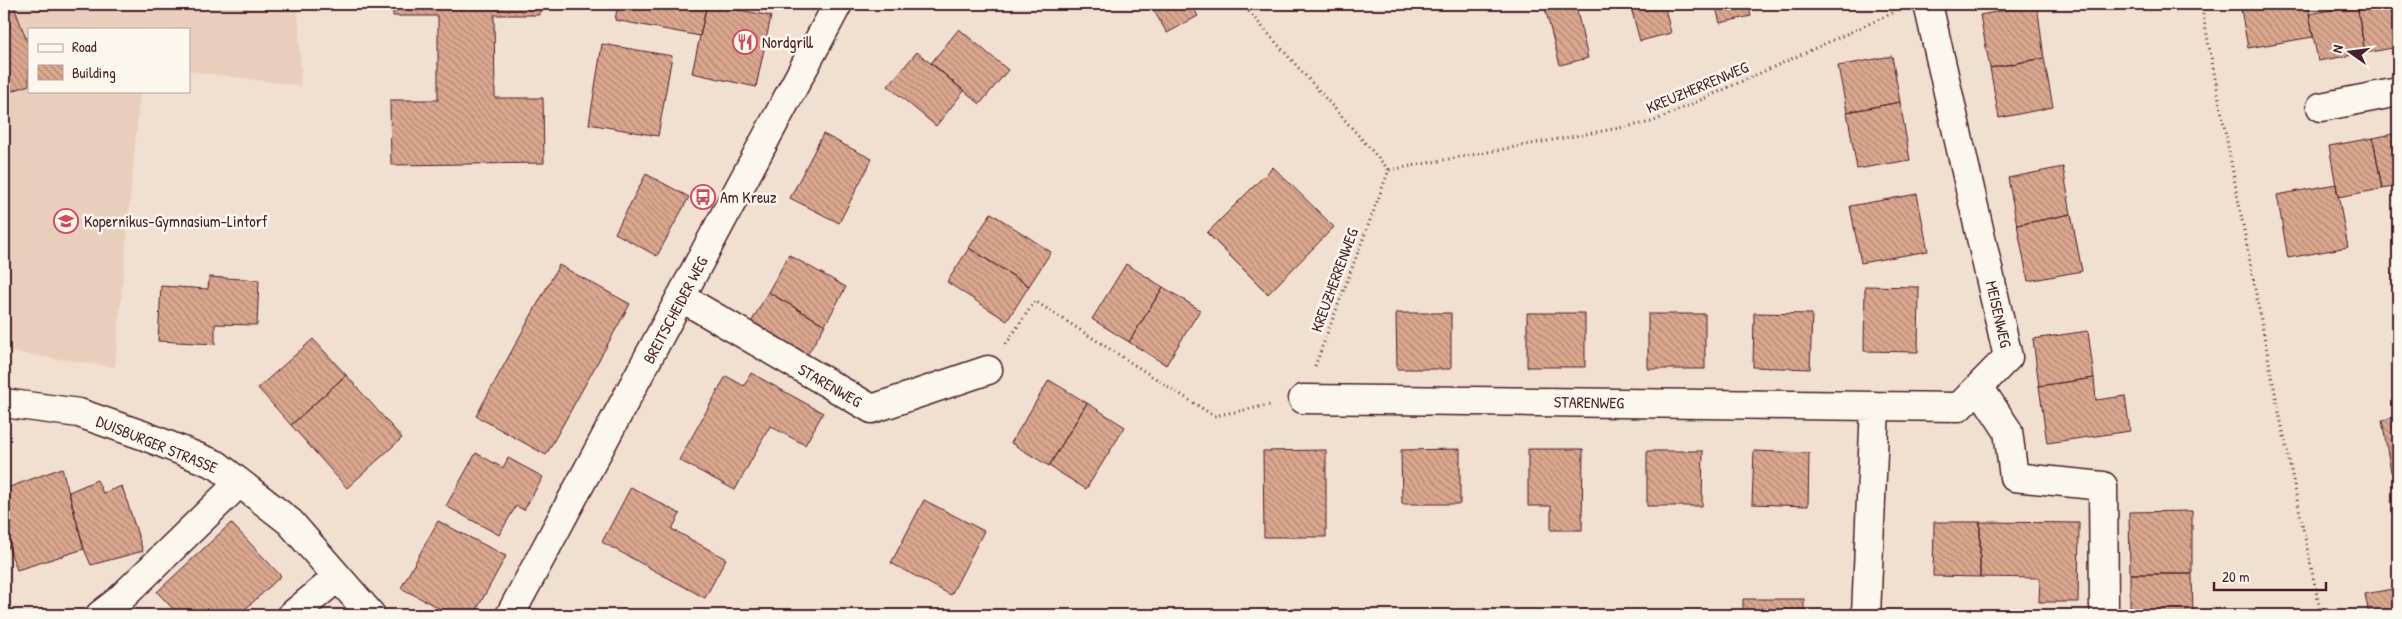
<svg xmlns="http://www.w3.org/2000/svg" width="2402" height="619" font-family="'Patrick Hand',sans-serif">
<style>
.built{fill:#eacebc}
.building{fill:url(#building-back-hatch);stroke:#4a1f2b}
.lines{fill:none;stroke-linecap:round;stroke-linejoin:round}
.minor-casing{stroke:#4a1f2b;stroke-width:31}
.path{stroke:#4a1f2b;stroke-width:3;stroke-dasharray:1 4;stroke-linecap:butt}
.minor{stroke:#fbf7ec;stroke-width:28}
.labels{text-anchor:middle;stroke-width:5;stroke-linejoin:round;paint-order:stroke}
.poi-label{font-size:16px;fill:#4a1f2b;stroke:#fbf7ec;text-anchor:start}
.street-label{font-size:16px;fill:#4a1f2b;stroke:#fbf7ec}
</style>
<defs>
<pattern id="building-back-hatch" width="6" height="6" patternUnits="userSpaceOnUse" patternTransform="scale(1.25)"><rect width="6" height="6" fill="#dba78f"/><path d="M-1 5l2 2M0 0l6 6M5-1l2 2" fill="none" stroke="#b48775"/></pattern>
</defs>
<rect width="100%" height="100%" fill="#f1dfd0"/>
<filter id="ink" filterUnits="userSpaceOnUse"><feTurbulence type="fractalNoise" baseFrequency=".02" numOctaves="2"/><feDisplacementMap in="SourceGraphic" scale="10" xChannelSelector="R" yChannelSelector="G"/><feConvolveMatrix kernelMatrix="1 2 1 2 8 2 1 2 1" color-interpolation-filters="sRGB"/></filter>
<g filter="url(#ink)">
<path class="built" d="M4 4H298L301 86 189 71V29H29V91H140L115 367 4 351Z"/>
<path class="building" d="M4 4H13L29 47V85L4 94Z
M393 4H540V15H494L495 98H543L544 163 391 165 390 100H438V16H393Z
M618 4H707L700 36 615 20Z
M707 4 771 16 756 87 692 73Z
M1134 4H1144L1136 9Z
M1150 4H1191L1198 16 1167 33Z
M1544 4H1590L1576 7 1588 58 1560 65Z
M1630 4H1664L1671 33 1640 41Z
M1715 4H1748L1751 16 1720 23Z
M2037 4 2044 58 1990 68 1980 15Z
M2240 4H2308L2313 37 2248 48Z
M2367 4H2398V47L2365 53 2357 5Z
M2357 5 2365 53 2318 61 2309 14Z
M959 29 1008 70 980 104 931 63Z
M602 44 672 56 658 136 589 124Z
M917 52 964 91 936 126 888 86Z
M1892 56 1900 102 1847 112 1838 66Z
M2044 58 2053 107 1999 118 1990 68Z
M1900 102 1910 160 1857 169 1847 112Z
M2398 133V186L2382 189 2373 138Z
M823 134 872 159 839 223 790 198Z
M2373 138 2382 189 2338 197 2329 146Z
M1273 167 1334 227 1268 294 1207 233Z
M2063 167 2071 214 2017 225 2008 178Z
M646 174 689 197 657 256 615 233Z
M2336 184 2348 247 2288 258 2277 195Z
M1917 194 1928 251 1861 263 1850 206Z
M991 213 1051 252 1029 286 969 248Z
M2071 214 2082 271 2028 281 2017 225Z
M969 248 1029 286 1007 321 947 282Z
M789 255 846 287 825 325 768 292Z
M1126 264 1163 287 1129 342 1092 319Z
M559 265 630 304 546 455 476 416Z
M209 277 259 280 257 325 215 324V344L158 341 161 286 208 289Z
M1865 286 1919 287 1918 352 1864 351Z
M1163 287 1200 310 1166 365 1129 342Z
M768 292 825 325 803 362 747 330Z
M1396 313H1451V369H1397Z
M1527 313H1585V367H1527Z
M1754 313 1812 314 1810 369 1753 367Z
M1648 314H1705V369H1648Z
M2088 331 2094 378 2039 386 2033 339Z
M313 339 346 375 291 425 258 388Z
M751 373 823 413 805 445 770 426 735 490 679 460 726 376 744 386Z
M346 375 402 438 347 488 291 425Z
M2094 378 2096 400 2125 396 2130 431 2047 443 2039 386Z
M1049 380 1087 403 1049 466 1011 443Z
M1087 403 1125 427 1086 489 1049 466Z
M2398 417V470L2391 472 2382 420Z
M1460 449V504H1402L1401 450Z
M1528 449H1583L1582 530H1551V506H1528Z
M1326 450V537H1264L1263 451Z
M1647 451H1703L1702 506H1647Z
M1754 451 1809 453 1808 506 1752 504Z
M476 453 503 468 508 458 543 477 524 510 516 506 499 535 446 506Z
M62 468 84 549 17 570 4 535V489Z
M97 480 103 493 122 486 143 551 91 565 84 549 69 492Z
M631 487 680 514 672 529 726 559 705 598 602 542Z
M924 500 984 531 951 595 891 563Z
M2192 511V574H2130L2129 512Z
M438 521 506 556 476 611 467 615H452L401 588Z
M1934 522H1980V577L1933 576Z
M1980 522 2079 523 2078 602H2039L2040 578 1980 577Z
M231 523 281 576 239 615H179L157 592Z
M2398 553V570L2395 554Z
M2130 574H2192L2193 615H2130Z
M2398 588V615H2369L2365 594Z
M1743 599H1804V615H1743Z"/>
<g class="lines">
<defs>
<path id="minor" d="M2321 107 2398 92
M682 298 872 409 988 370
M1979 387 2008 431 2014 477 2103 486 2104 606
M1303 399 1875 406
M4 403 79 413 145 436 217 465 290 522 371 615
M100 615 118 601 239 483
M292 615 338 577
M510 615 838 4
M1866 615 1875 406 1959 407 2008 357 1928 4"/>
</defs>
<use href="#minor" class="minor-casing"/>
<path class="path" d="M1242 4 1389 170
M2201 4 2273 383 2321 615
M1006 344 1035 301 1214 416 1270 405
M1315 366 1389 170 1652 122 1895 12"/>
<use href="#minor" class="minor"/>
</g>
</g>
<defs>
<symbol id="restaurant-ring" viewBox="-11 -11 22 22"><circle r="9.5" fill="#fbf7ec" stroke="#d1495b" stroke-width="1.5"/><path d="M-5-6h1v4h1v-4h1v4h1v-4h1v5L-1.5 .5V6h-2V.5L-5-1ZM5-6V6H3V1.5H1.5Q1.5-4 5-6Z" fill="#d1495b"/></symbol>
<symbol id="bus-ring" viewBox="-11 -11 22 22"><circle r="9.5" fill="#fbf7ec" stroke="#d1495b" stroke-width="1.5"/><path d="M-5-6H5V4H4V6H2V4H-2V6H-4V4H-5ZM-3.5-4V0h7V-4ZM-3.5 1.2v1.5H-2V1.2ZM2 1.2v1.5H3.5V1.2Z" fill="#d1495b"/></symbol>
<symbol id="school-ring" viewBox="-11 -11 22 22"><circle r="9.5" fill="#fbf7ec" stroke="#d1495b" stroke-width="1.5"/><path d="M0-5L7-2L0 1L-7-2ZM-4 1L0 2.5L4 1V4Q0 6-4 4Z" fill="#d1495b"/></symbol>
</defs>
<g fill-rule="evenodd">
<use href="#restaurant-ring" x="731" y="28" width="28" height="28"/>
<use href="#bus-ring" x="689" y="183" width="28" height="28"/>
<use href="#school-ring" x="52" y="207" width="28" height="28"/>
</g>
<g class="labels">
<g class="poi-label">
<text x="762" y="48">Nordgrill</text>
<text x="720" y="203">Am Kreuz</text>
<text x="84" y="227">Kopernikus-Gymnasium-Lintorf</text>
</g>
<g class="street-label">
<text transform="translate(1697 87) rotate(-23)" y="6">KREUZHERRENWEG</text>
<text transform="translate(1334 280) rotate(-70)" y="6">KREUZHERRENWEG</text>
<text transform="translate(675 310) rotate(-62)" y="6">BREITSCHEIDER WEG</text>
<text transform="translate(1999 314) rotate(77)" y="6">MEISENWEG</text>
<text transform="translate(830 385) rotate(30)" y="6">STARENWEG</text>
<text transform="translate(1589 402) rotate(1)" y="6">STARENWEG</text>
<text transform="translate(157 444) rotate(22)" y="6">DUISBURGER STRASSE</text>
</g>
</g>
<rect width="2402" height="619" fill="none" stroke="#fbf7ec" stroke-width="20"/>
<rect x="10" y="10" width="2382" height="599" fill="none" stroke="#4a1f2b" stroke-width="2" filter="url(#ink)"/>
<rect x="28" y="28" width="162" height="65" fill="#fbf7ec" stroke="#b4a19f"/>
<rect x="38" y="44" width="25" height="8" fill="#fbf7ec" stroke="#b4a19f"/>
<text x="72" y="52" font-size="15" fill="#4a1f2b">Road</text>
<rect x="38" y="65" width="25" height="15" fill="url(#building-back-hatch)" stroke="#b4a19f"/>
<text x="72" y="78" font-size="15" fill="#4a1f2b">Building</text>
<g transform="translate(2350 52) rotate(284)" stroke="#fbf7ec" stroke-width="4" paint-order="stroke">
<path d="M0-4L9 19L0 12L-9 19Z" fill="#4a1f2b"/>
<text y="-8" font-size="14" font-weight="bold" text-anchor="middle" fill="#4a1f2b">N</text>
</g>
<path d="M2214 582v8h112v-8" fill="none" stroke="#4a1f2b" stroke-width="2.5"/>
<text x="2222" y="582" font-size="15" fill="#4a1f2b" stroke="#fbf7ec" stroke-width="4" paint-order="stroke">20 m</text>
</svg>
